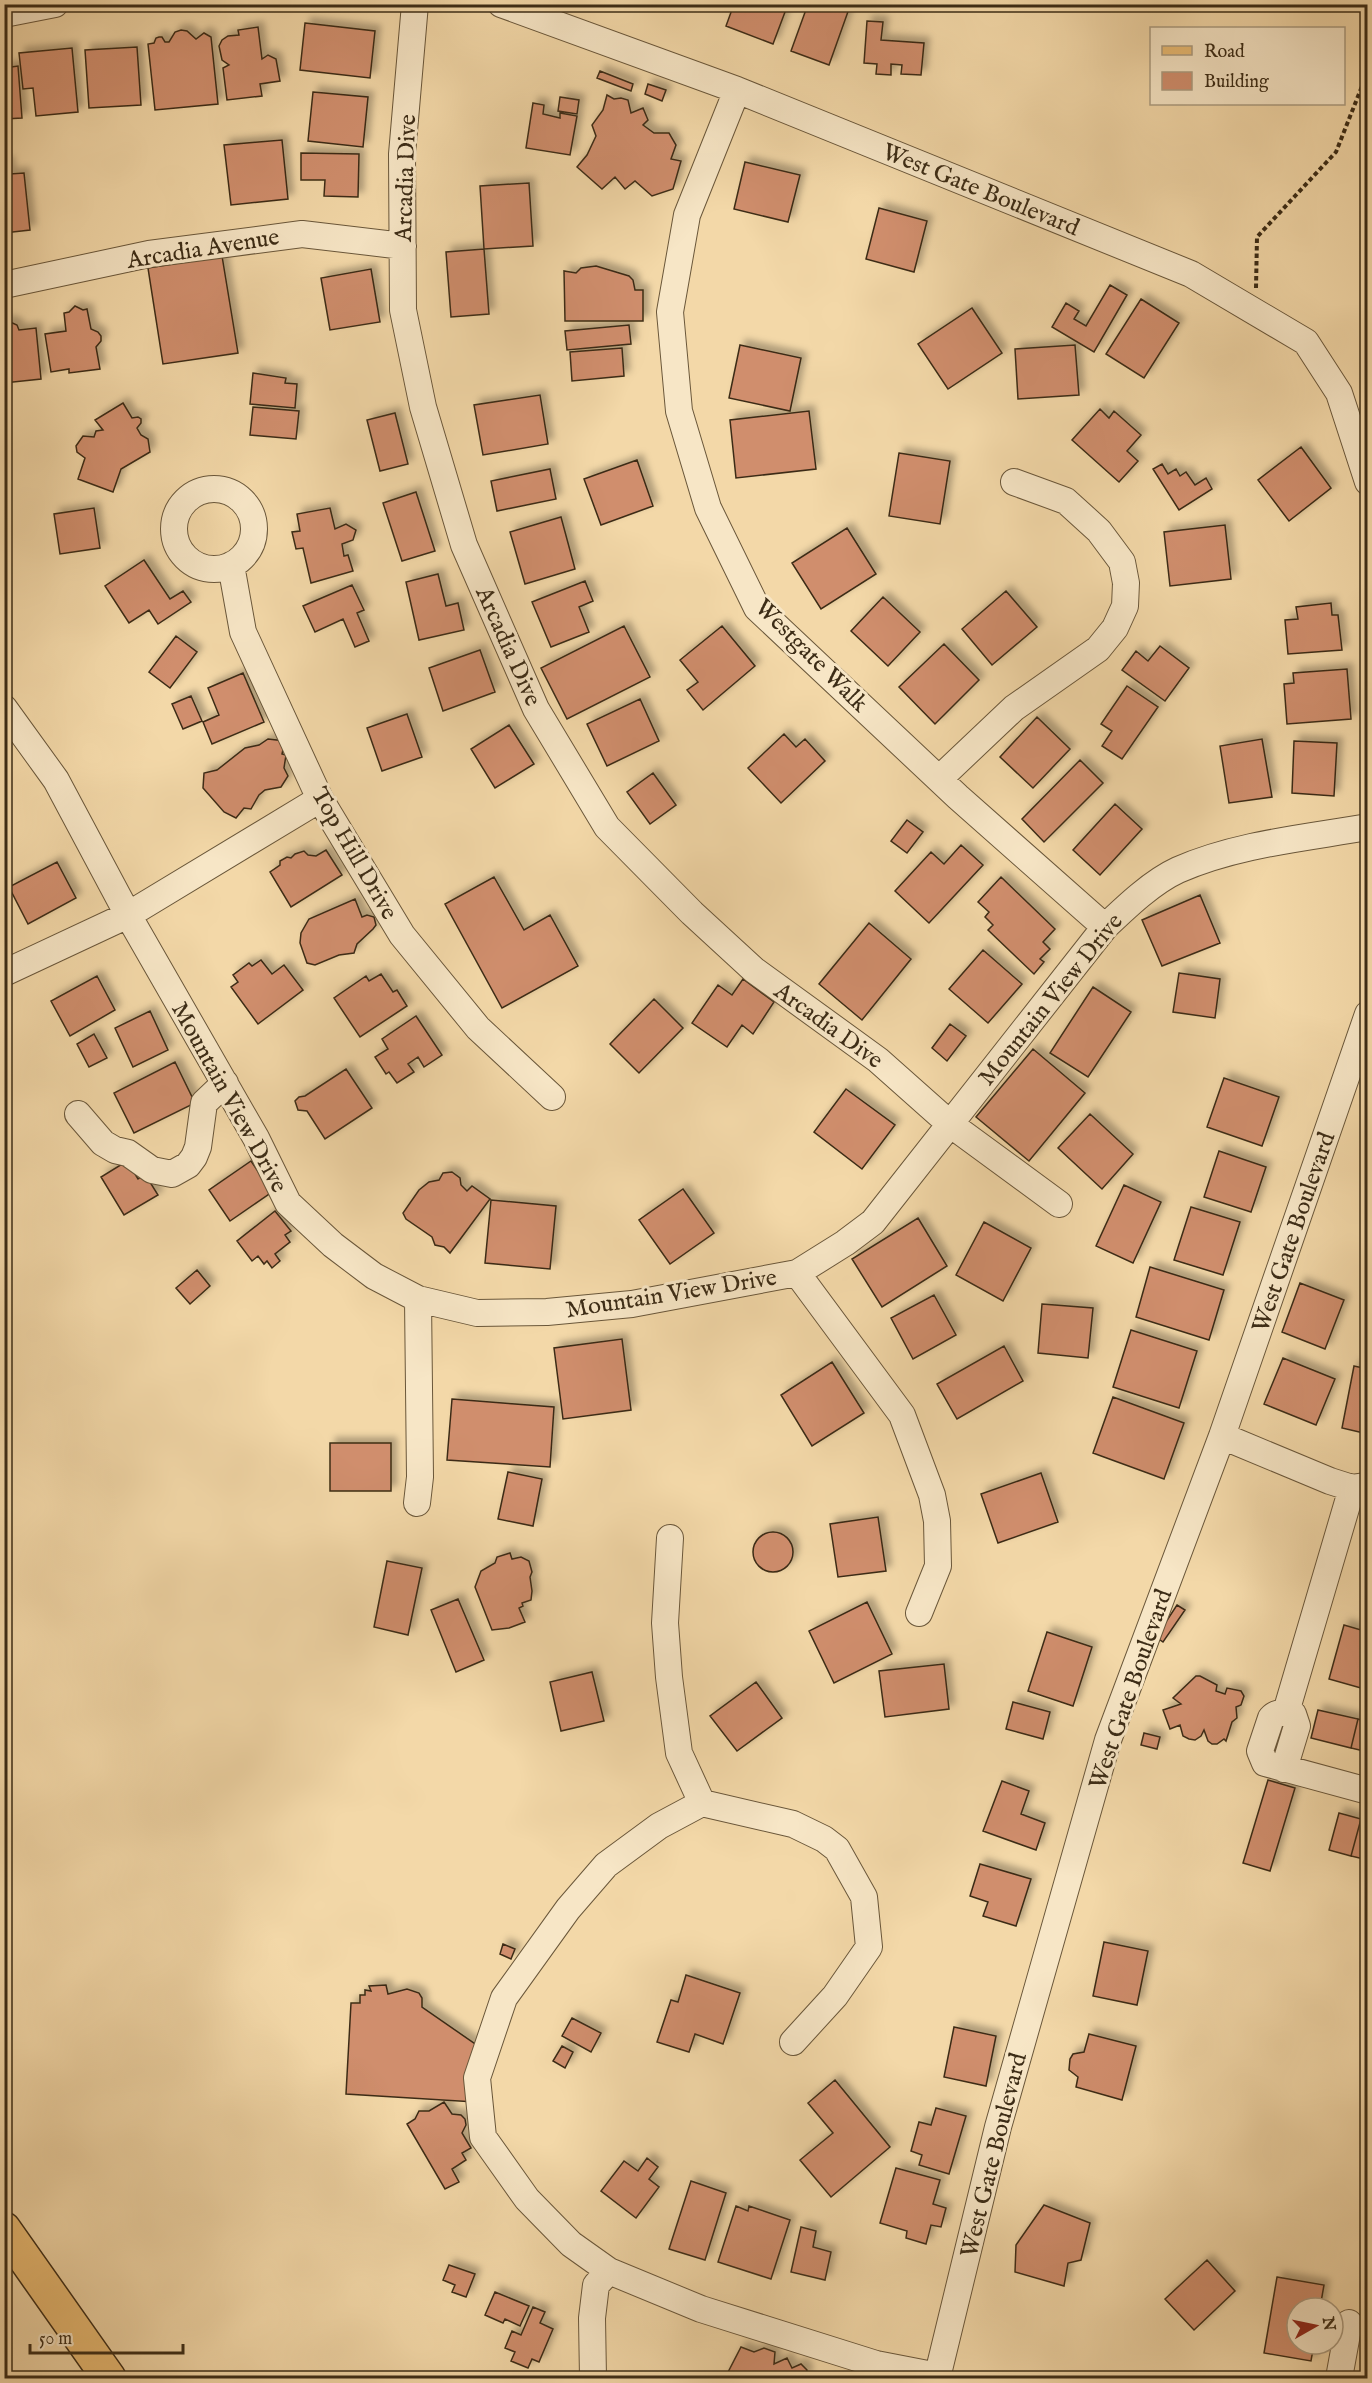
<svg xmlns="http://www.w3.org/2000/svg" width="1372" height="2383" font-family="'IM FELL English',serif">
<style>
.building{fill:#d08e6d;stroke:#3c2c16;stroke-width:1.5;filter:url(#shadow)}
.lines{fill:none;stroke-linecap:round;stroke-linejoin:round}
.minor-casing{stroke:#6a573a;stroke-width:28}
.major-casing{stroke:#3c2c16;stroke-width:36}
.path{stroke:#3c2c16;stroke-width:4;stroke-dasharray:4.5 3;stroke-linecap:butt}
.minor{stroke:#f7e6c6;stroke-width:26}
.major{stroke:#eabc74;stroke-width:33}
.labels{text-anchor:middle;stroke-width:6;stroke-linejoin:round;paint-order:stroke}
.street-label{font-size:24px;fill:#3c2c16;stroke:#f7e6c6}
</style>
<defs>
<filter id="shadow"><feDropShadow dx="5.5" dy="-5.5" stdDeviation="3" flood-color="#0004"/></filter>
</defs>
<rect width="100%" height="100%" fill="#f3d8a8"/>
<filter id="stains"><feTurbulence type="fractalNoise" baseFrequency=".00333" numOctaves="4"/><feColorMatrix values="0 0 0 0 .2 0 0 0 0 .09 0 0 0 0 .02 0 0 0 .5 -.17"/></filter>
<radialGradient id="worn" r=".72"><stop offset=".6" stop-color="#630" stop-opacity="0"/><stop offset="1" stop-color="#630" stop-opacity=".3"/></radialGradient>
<path class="building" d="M734 4H788L773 44 726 26Z
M808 4 850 6 829 65 791 51Z
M867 21 883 22 881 40 924 43 921 75 901 74 902 65 891 64V75L876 74 877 64 864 63Z
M305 23 375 31 370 78 300 70Z
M258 27 262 59 268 55 276 59 280 81 260 84 262 96 227 100 223 68 229 65 222 60 219 46 222 40 228 36 239 35 238 30Z
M181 30 187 31 196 39 204 33 211 37 218 104 155 110 148 44 154 43 156 38 159 37H162L165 42H169L175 32Z
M137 47 141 105 89 108 85 50Z
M72 48 78 112 36 116 33 88 23 89 19 53Z
M18 66 22 118 4 119V68Z
M600 71 633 84 631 91 597 78Z
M648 84 666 90 662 101 645 94Z
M313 92 368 97 363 147 308 141Z
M607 95 614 99 621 98 628 100 631 113 643 108 648 120 643 125 654 133H669L676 145 671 159 681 161 673 189 652 196 635 181 625 189 615 177 602 189 577 167 587 155 596 136 592 125 603 110Z
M560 97 579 100 577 114 558 111Z
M533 103 544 105 543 114 560 118V113L577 116 570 155 526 148Z
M282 140 288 199 231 205 224 145Z
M301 153 359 154 358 197 324 196 325 180H301Z
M4 162H8L10 174 24 173 30 230 4 233Z
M745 162 800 175 788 222 734 209Z
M529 183 533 246 484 249 480 186Z
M879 208 927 221 914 272 866 259Z
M484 249 489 314 451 317 446 252Z
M222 256 238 353 163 364 148 268Z
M596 266 629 276 633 280 635 290H643V321H565L564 271 576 273 581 268Z
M371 269 380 322 330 330 321 278Z
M1110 285 1127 295 1094 352 1052 327 1066 303 1079 311 1074 319 1086 326Z
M1141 299 1179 323 1144 378 1106 354Z
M75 306 83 310 87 309 91 329 98 332 101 336V341L96 347 100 369 69 373V369L51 372 45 334 66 331 64 313 69 312Z
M972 308 1002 353 948 389 918 344Z
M8 321 17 325 19 330 36 328 41 379 4 383V323Z
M629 325 631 344 567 350 565 331Z
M740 345 801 358 790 411 729 398Z
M1075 345 1079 395 1018 399 1015 349Z
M622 348 624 376 572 381 570 352Z
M253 373 286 378 285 383 297 384 295 408 250 404Z
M540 395 548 444 483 455 474 405Z
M123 403 132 418 138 417 141 419V423L137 428 141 435 148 439 150 452 121 469 113 492 78 479 85 458 77 452 76 446 83 436 94 437 96 431 103 430 95 420Z
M253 407 299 411 296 439 250 435Z
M1100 409 1109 418 1114 411 1141 435 1127 451 1138 461 1119 482 1072 440Z
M809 411 816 469 736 478 730 420Z
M395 413 408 464 380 471 367 420Z
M1301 447 1331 488 1289 521 1258 480Z
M899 453 950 461 940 524 889 516Z
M637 460 653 506 601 525 584 479Z
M1162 464 1168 474 1176 469 1180 476 1186 472 1195 485 1206 478 1212 489 1179 510 1153 469Z
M550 469 556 499 497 511 491 481Z
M416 492 435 551 402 561 383 503Z
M94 508 100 548 60 554 54 514Z
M330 508 335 529 346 524 356 530 353 540 342 544 344 556 348 555 353 571 311 583 303 548 296 549 292 532 300 531 297 514Z
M561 517 575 569 525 584 510 532Z
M1225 525 1231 579 1170 586 1164 532Z
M847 528 876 574 821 609 792 563Z
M144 560 170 599 183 591 191 602 158 624 149 610 129 623 105 586Z
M438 574 446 606 458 603 464 630 419 640 406 582Z
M585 581 593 601 579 607 589 632 551 647 532 602Z
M352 585 364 610 357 613 369 641 355 647 343 619 315 632 303 606Z
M1006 591 1037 627 992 665 962 629Z
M883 597 920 632 888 666 851 631Z
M1331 603 1332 615H1338L1342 650 1288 654 1285 620 1298 619 1296 607Z
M624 626 650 677 567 719 541 668Z
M722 626 755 666 703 710 687 690 698 682 680 660Z
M176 636 197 652 170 688 149 672Z
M944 644 979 680 935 724 899 687Z
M1160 646 1189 668 1165 701 1122 670 1136 651 1148 661Z
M480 650 495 692 443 711 429 668Z
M1347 669 1351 719 1287 724 1284 684 1294 683 1293 673Z
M243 673 264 722 212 744 203 722 219 715 208 688Z
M1127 686 1158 707 1122 759 1102 746 1112 731 1101 724Z
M191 696 202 721 183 729 172 704Z
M640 699 659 741 607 766 587 724Z
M407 714 422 757 382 771 367 728Z
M1037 717 1070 749 1033 788 1000 757Z
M509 725 534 764 495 788 471 749Z
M784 734 796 747 805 739 825 761 781 803 748 768Z
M268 739 285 741 282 754 286 755 284 768 288 776 281 787 265 790 259 795 251 809 244 808 236 818 224 812 203 788 204 773 217 770 245 748 259 745Z
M1262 739 1272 797 1229 803 1220 746Z
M1294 741 1337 743 1334 796 1292 793Z
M1080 760 1103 783 1044 842 1022 819Z
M653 773 676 805 650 824 627 792Z
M1115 804 1142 829 1100 875 1073 850Z
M907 820 923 832 907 853 891 841Z
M961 845 983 865 929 923 895 891 931 852 944 864Z
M326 850 342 875 291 907 270 872 280 865V861L287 857 291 858 295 854 304 851 308 855 316 856Z
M57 862 76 898 28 924 9 887Z
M494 877 524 930 550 915 578 966 502 1008 445 904Z
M1001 877 1055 929 1043 942 1050 949 1040 959 1044 962 1034 974 988 930 993 925 985 917 989 912 978 902Z
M1200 895 1220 943 1162 966 1142 920Z
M355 899 362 917 367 915 374 917 376 925 373 929 357 944 354 953 339 955 315 965 307 963 300 943 301 933 309 919Z
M869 923 911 959 862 1020 819 984Z
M983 950 1022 984 988 1023 949 989Z
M261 960 272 974 284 965 303 990 258 1024 231 987 238 982 233 975 249 963 252 966Z
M1179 973 1220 979 1215 1018 1173 1012Z
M381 974 393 992 397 990 407 1006 360 1037 334 998 366 976 369 981Z
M97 976 115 1010 70 1036 51 1001Z
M743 979 774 1002 753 1034 742 1025 727 1047 692 1023 718 985 732 995Z
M1093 987 1131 1012 1088 1077 1050 1053Z
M654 999 683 1028 639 1073 610 1044Z
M150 1011 168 1050 133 1067 115 1028Z
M416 1016 442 1055 424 1067 418 1057 408 1064 414 1072 397 1083 389 1072 386 1074 375 1057 388 1049 382 1039Z
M950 1024 966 1036 947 1061 932 1048Z
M94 1034 107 1058 89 1067 77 1044Z
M1033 1049 1085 1093 1029 1161 976 1117Z
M175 1062 195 1103 134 1133 114 1093Z
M346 1069 372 1108 325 1139 307 1111 298 1110 295 1101 299 1097 305 1096Z
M1224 1078 1279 1097 1262 1146 1207 1127Z
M846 1089 895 1125 862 1169 814 1132Z
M1090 1114 1133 1154 1102 1189 1058 1148Z
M1219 1151 1266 1167 1251 1212 1204 1197Z
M127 1161 138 1179 145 1174 158 1195 124 1215 101 1177Z
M251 1161 272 1192 230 1221 209 1190Z
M452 1172 460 1178 461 1185 467 1191 472 1186 490 1199 450 1253 444 1247 435 1245 432 1237 406 1219 403 1213 419 1190 429 1182 439 1180 443 1173Z
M1124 1185 1161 1202 1133 1263 1096 1246Z
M683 1189 714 1233 670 1264 639 1220Z
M491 1200 556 1206 550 1269 485 1263Z
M1191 1207 1240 1222 1223 1275 1174 1260Z
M275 1211 291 1231 285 1235 290 1242 275 1254 280 1261 272 1268 267 1261 264 1264 258 1256 252 1261 237 1241Z
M918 1218 947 1266 882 1307 852 1259Z
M984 1222 1031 1248 1003 1301 956 1275Z
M1150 1267 1224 1290 1209 1340 1136 1317Z
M197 1270 210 1286 190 1304 176 1288Z
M1300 1283 1344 1300 1325 1349 1282 1332Z
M934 1295 956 1335 913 1359 891 1318Z
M1042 1304 1093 1308 1088 1358 1038 1353Z
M1131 1330 1197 1351 1179 1408 1113 1387Z
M622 1339 631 1410 563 1419 554 1348Z
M1004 1346 1023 1381 957 1419 937 1384Z
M1283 1358 1335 1379 1316 1425 1264 1404Z
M832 1362 864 1413 812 1446 781 1395Z
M1354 1366 1368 1369V1434L1342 1428Z
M1113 1397 1184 1423 1164 1479 1093 1453Z
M452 1399 554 1407 550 1467 447 1460Z
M330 1443H391V1491H330Z
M508 1472 542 1479 533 1526 498 1519Z
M1041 1473 1058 1522 998 1543 981 1494Z
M878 1517 886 1571 838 1577 830 1524Z
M753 1552a20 20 0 1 1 40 0a20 20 0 1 1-40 0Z
M510 1553 512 1559 521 1557 529 1561 532 1572 530 1577 532 1591 531 1600 522 1603 523 1606 519 1608 525 1622 509 1628 492 1630 475 1587 481 1571 495 1563 497 1557Z
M387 1561 422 1568 408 1635 374 1627Z
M458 1599 484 1660 456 1672 431 1610Z
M867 1602 892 1654 834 1683 809 1631Z
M1177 1605 1185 1610 1163 1642 1156 1637Z
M1344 1625 1368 1632V1690L1329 1679Z
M1047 1632 1092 1647 1073 1706 1028 1691Z
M944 1664 949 1709 885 1717 879 1671Z
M592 1672 604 1721 561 1731 550 1682Z
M1196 1676H1200L1217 1685 1216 1691 1225 1694 1227 1688 1241 1691 1244 1696 1241 1705 1236 1707 1237 1718 1232 1722 1226 1741 1224 1739 1217 1744H1212L1208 1741 1204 1730 1201 1736 1195 1740 1189 1739 1183 1736 1180 1725 1170 1729 1163 1710 1181 1704 1173 1698Z
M756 1682 782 1718 737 1751 710 1716Z
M1013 1702 1050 1712 1043 1739 1006 1729Z
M1318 1710 1358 1719 1351 1748 1311 1738Z
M1358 1719 1368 1722V1752L1351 1748Z
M1144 1733 1160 1737 1157 1749 1141 1745Z
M1268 1780 1295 1788 1270 1871 1243 1863Z
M1002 1781 1029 1791 1021 1814 1045 1823 1036 1850 983 1831Z
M1339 1813 1361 1819 1351 1856 1329 1850Z
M1361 1819 1368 1820V1860L1351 1856Z
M980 1864 1031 1879 1016 1926 983 1916 988 1902 970 1896Z
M1104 1942 1148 1951 1137 2005 1093 1996Z
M503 1944 515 1949 511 1959 500 1954Z
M686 1975 740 1993 723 2044 695 2034 689 2052 657 2042 671 2000 678 2002Z
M386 1985 388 1994 407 1989 419 1993 422 1998V2007L478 2046 475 2102 346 2094 351 2003H360V1995H365V1990L371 1991 369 1986Z
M572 2018 601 2033 591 2052 562 2036Z
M954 2027 996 2036 986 2086 944 2077Z
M1089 2034 1136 2046 1122 2100 1076 2087 1078 2077 1069 2070 1070 2059 1073 2054 1084 2052Z
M562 2046 573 2052 565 2068 553 2061Z
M835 2080 890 2147 831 2197 800 2160 833 2133 808 2103Z
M444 2102 452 2114 461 2115 465 2119 466 2125 462 2133 471 2148 462 2153 466 2160 452 2169 459 2182 445 2189 407 2124 415 2119 419 2111H429Z
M936 2108 966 2116 949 2174 919 2165 922 2155 911 2151 919 2122 931 2125Z
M647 2158 658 2167 649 2179 659 2187 636 2218 601 2191 624 2161 638 2171Z
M896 2168 940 2180 933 2204 946 2208 941 2227 931 2225 926 2244 906 2238 907 2231 880 2223Z
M691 2181 726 2193 705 2260 669 2249Z
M1044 2205 1090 2223 1081 2260 1068 2263 1064 2286 1015 2272 1016 2245Z
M736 2206 748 2211 749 2206 790 2220 771 2279 718 2262Z
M801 2227 816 2231 813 2247 831 2252 825 2280 791 2272Z
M1207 2260 1235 2291 1194 2330 1165 2299Z
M449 2265 475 2274 466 2297 452 2292 455 2285 443 2280Z
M1277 2277 1324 2285 1320 2308H1297V2344H1314L1311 2361 1264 2353Z
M495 2292 529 2306 520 2326 505 2319 503 2323 485 2315Z
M533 2307 545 2312 540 2323 553 2329 539 2362 532 2359 528 2368 511 2361 515 2352 505 2348 512 2331 521 2335Z
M741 2347 754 2352 764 2348 775 2352 774 2364 787 2358 792 2368 801 2364 807 2370 806 2378H725Z"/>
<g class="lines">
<defs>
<path id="minor" d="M415 4 402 154 403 310 423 407 464 545 536 709 607 827 692 913 754 970 878 1060 950 1124 1059 1204
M501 4 737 90 1191 274 1306 342 1339 393 1368 482
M4 14 55 4
M737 90 687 215 670 312 679 411 708 508 757 608 958 797 1105 927
M4 285 149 254 302 234 403 246
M174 529a40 40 0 1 1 80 0a40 40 0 1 1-80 0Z
M231 565 243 632 320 799 402 935 478 1028 552 1097
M4 708 56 780 128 915 256 1138 288 1203 333 1245 374 1276 418 1299 477 1313 547 1312 632 1304 797 1273 845 1243 873 1222 1105 927C1126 907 1152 882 1178 870 1237 844 1305 838 1368 827
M939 779 1014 708 1098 649 1115 628 1125 606 1126 583 1122 562 1099 531 1066 501 1014 482
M4 973 128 915 320 799
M78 1114 103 1143 115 1150 128 1153 152 1170 172 1174 188 1165 194 1157 198 1147 204 1103 225 1083
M797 1273 902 1415 932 1495 937 1521 938 1566 919 1613
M1222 1436 1330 1481 1352 1488 1367 1486
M417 1503 420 1477 418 1299
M670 1538 665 1623 669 1677 679 1753 702 1803
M1286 1712 1352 1488
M1284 1769 1297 1726 1293 1714C1285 1712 1277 1711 1271 1718L1260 1751 1265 1763 1368 1791
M793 2042 835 1996 869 1947 864 1897 837 1849 824 1839 793 1824 702 1803 659 1826 606 1865 568 1909 504 1998 477 2078 483 2137 527 2199 571 2244 609 2271 701 2309 876 2364 938 2376
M593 2378 592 2318 596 2285 609 2271
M937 2378 998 2127 1108 1740 1222 1436 1368 1014
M1339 2378 1349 2323"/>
<path id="major" d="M4 2229 109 2378"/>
</defs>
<use href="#minor" class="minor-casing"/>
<use href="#major" class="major-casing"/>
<path class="path" d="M1256 288 1257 237 1336 152 1368 71"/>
<use href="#minor" class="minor"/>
<use href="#major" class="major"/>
</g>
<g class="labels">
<g class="street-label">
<text transform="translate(405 178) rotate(-88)" y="8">Arcadia Dive</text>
<text transform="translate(981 189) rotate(22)" y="8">West Gate Boulevard</text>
<text transform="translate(203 248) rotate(-9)" y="8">Arcadia Avenue</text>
<text transform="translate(509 646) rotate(66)" y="8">Arcadia Dive</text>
<text transform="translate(812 655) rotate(45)" y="8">Westgate Walk</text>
<text transform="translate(355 853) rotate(60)" y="8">Top Hill Drive</text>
<text transform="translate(1050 999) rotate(-51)" y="8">Mountain View Drive</text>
<text transform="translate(829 1025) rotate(36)" y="8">Arcadia Dive</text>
<text transform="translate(230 1097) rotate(61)" y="8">Mountain View Drive</text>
<text transform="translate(1293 1232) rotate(-71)" y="8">West Gate Boulevard</text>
<text transform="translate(671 1293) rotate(-9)" y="8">Mountain View Drive</text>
<text transform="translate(1130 1689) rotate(-71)" y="8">West Gate Boulevard</text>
<text transform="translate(993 2155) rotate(-76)" y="8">West Gate Boulevard</text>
</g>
</g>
<rect width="1372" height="2383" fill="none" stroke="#f3d8a8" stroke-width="24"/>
<rect x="6" y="6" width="1360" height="2371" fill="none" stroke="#3c2c16" stroke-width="3"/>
<rect x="12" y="12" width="1348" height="2359" fill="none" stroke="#3c2c16" stroke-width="1.5"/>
<rect x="1150" y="27" width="195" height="78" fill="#f7e6c6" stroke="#ac9c80" stroke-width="1.5"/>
<rect x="1162" y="46" width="30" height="9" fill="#eabc74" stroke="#ac9c80" stroke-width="1.5"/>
<text x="1204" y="57" font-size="18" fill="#3c2c16">Road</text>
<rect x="1162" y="72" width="30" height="18" fill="#d08e6d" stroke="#ac9c80" stroke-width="1.5"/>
<text x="1204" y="87" font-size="18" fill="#3c2c16">Building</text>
<g transform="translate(1315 2326) rotate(81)"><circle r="28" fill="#f7e6c6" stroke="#ac9c80" stroke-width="1.5"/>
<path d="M0-4.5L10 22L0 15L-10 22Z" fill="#8f2418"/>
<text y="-9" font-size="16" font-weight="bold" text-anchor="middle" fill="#3c2c16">N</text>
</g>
<path d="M30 2344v9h153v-9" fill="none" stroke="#3c2c16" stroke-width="3"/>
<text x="39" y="2344" font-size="18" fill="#3c2c16" stroke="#f7e6c6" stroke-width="4.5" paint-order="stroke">50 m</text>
<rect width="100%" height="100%" filter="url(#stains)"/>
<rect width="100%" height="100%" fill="url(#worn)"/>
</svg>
